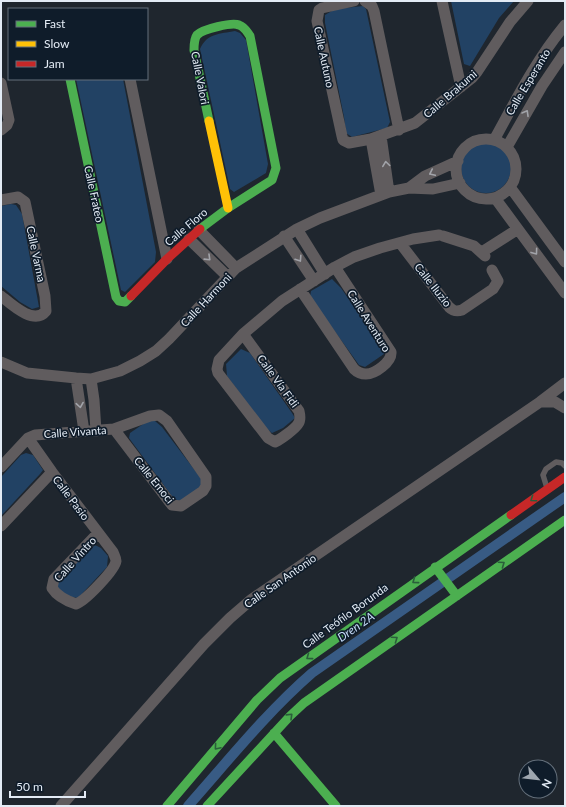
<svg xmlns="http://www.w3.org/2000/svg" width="566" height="807" font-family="Lato,sans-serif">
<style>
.green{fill:#224264}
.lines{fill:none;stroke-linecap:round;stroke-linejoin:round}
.canal{stroke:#385b84;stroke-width:10}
.lane{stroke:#605c5e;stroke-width:5.5}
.street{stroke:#605c5e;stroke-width:11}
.fast{stroke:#4caf50;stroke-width:9}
.slow{stroke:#ffc107;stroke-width:9}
.jam{stroke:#c62828;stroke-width:9}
.oneway{stroke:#a2a4aa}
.oneway2{stroke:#2a5e3b}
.labels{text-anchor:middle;stroke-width:3.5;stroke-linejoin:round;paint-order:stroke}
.street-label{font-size:11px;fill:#e3ebf5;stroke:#0f1c2a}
.water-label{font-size:12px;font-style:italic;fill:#c4daf6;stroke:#0f1c2a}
</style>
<rect width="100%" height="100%" fill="#1f262e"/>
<path class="green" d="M451 1H514L499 18 470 66 464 64Z
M363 6 366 9 390 122 387 128 352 137 346 133 344 117 325 23V15L335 9Z
M235 31 240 33 246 40 268 164 266 173 234 192 230 189 200 49C207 33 220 34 235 31Z
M76 79H123L156 252 155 262 125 292 121 290Z
M461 168a25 25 0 1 1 50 0a25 25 0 1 1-50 0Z
M11 204 16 205 22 214 39 307 32 309 20 302 1 286V206Z
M332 279 341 288 384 350V354L365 367 359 365 310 297 311 291Z
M241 349 250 353 292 413 295 418 283 428 272 433 266 428 227 376 226 364Z
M149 420 155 421 162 427 203 481 201 489 188 498 178 501 171 495 129 438 130 433Z
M26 453 33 455 43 470 40 474 1 516V477L21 455Z
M95 545 101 548 108 556 107 567 78 598C68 597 61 595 57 585L65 574Z"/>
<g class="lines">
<path class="canal" d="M188 806C228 761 266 713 312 673L565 497"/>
<path class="lane" d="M547 488 543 475 546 469 556 462 562 463 565 466"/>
<path class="street" d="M354 1 322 8 319 10 317 21 342 136 343 140 349 143 371 139 415 123 472 78 477 72 510 22 528 1
M365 1 372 6 374 11 399 130
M442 1 461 87
M130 79 167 259
M1 83 9 120 7 125 1 130
M381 136 389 192
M371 139 381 195
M456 169a30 30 0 1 1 60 0a30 30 0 1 1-60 0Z
M494 140C516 100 536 60 565 25
M507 147 542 86 565 52
M510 187 565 262
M409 188 425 176 458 161
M495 198 565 293
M1 200 18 197 25 202 45 296 46 311C34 326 11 304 1 296
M297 229 325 274
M199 230 236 268
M284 236 314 281
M443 236 474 246 485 256
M189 239 227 276
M400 243 449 307C453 311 456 312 462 310L493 289 498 281 492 270
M482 252 518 229
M300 289 354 369C357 372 361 374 366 374 375 374 392 362 391 352L335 267
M243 334 299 411C300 415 301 420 298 424 295 429 281 439 275 442L268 438 218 373 217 369 219 360 243 334 282 301 335 267 354 257 380 248 413 239 439 235
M1 362 27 373 76 378 91 379 120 371 140 361 156 351 169 339 236 268 297 229 320 218 389 192 409 188 433 189 460 183
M76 378 84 431
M91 379 94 400 96 431
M540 402H555L565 408
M28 438 52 472 113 552C114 555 116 558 116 561 115 570 85 601 76 604 67 601 57 596 52 588L54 579 98 533
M1 467 28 438 35 435 114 429 150 416 159 415 167 421 206 477V486L203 491 181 506 172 505 168 500 114 429
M1 526 52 472
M61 806 204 644 230 618 252 599 540 402 565 383"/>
<path class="fast" d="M70 79 116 297 119 301 125 302 131 296
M200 229 228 208 272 180 276 168 250 36C247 32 245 27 239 25 232 22 203 29 197 35 194 39 194 45 194 50L209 121
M435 567 457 596
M274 733 336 806
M167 806 257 700 280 678 511 515
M207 806 290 716 304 703 565 520"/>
<path class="slow" d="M209 121 228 208"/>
<path class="jam" d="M131 296 167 259 200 229
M511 515 565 477"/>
</g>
<defs><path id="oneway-chevron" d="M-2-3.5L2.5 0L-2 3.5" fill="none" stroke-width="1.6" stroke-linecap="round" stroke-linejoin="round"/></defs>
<g class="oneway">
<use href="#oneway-chevron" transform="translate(526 113) rotate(-60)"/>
<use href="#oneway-chevron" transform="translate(386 164) rotate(-98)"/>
<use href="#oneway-chevron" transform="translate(432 173) rotate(155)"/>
<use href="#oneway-chevron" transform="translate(535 252) rotate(54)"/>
<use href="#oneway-chevron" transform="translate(208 258) rotate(44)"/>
<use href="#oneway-chevron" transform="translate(299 259) rotate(57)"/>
<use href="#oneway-chevron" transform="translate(80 405) rotate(81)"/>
</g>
<g class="oneway2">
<use href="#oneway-chevron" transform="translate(533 499) rotate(145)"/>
<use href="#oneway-chevron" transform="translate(502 564) rotate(-35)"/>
<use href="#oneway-chevron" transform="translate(415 581) rotate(144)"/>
<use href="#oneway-chevron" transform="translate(395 639) rotate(-35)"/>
<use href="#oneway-chevron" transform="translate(309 657) rotate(144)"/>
<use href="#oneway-chevron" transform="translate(290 716) rotate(-44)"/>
<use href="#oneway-chevron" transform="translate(217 747) rotate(130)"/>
</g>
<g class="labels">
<g class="street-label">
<text transform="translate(324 57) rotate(78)" y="4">Calle Autuno</text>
<text transform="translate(200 78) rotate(79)" y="4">Calle Valori</text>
<text transform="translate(528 82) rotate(-59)" y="4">Calle Esperanto</text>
<text transform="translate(450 94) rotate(-41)" y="4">Calle Brakumi</text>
<text transform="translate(94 194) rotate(78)" y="4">Calle Frateo</text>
<text transform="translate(186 227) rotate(-40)" y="4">Calle Floro</text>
<text transform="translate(36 254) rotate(78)" y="4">Calle Varma</text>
<text transform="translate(433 285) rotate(52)" y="4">Calle Iluzio</text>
<text transform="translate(206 300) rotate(-47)" y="4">Calle Harmoni</text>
<text transform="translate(369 321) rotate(58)" y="4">Calle Aventuro</text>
<text transform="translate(278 381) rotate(54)" y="4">Calle Vía Fidi</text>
<text transform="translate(75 432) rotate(-4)" y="4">Calle Vivanta</text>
<text transform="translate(154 480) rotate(51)" y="4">Calle Emoci</text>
<text transform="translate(71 498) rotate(53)" y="4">Calle Pasio</text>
<text transform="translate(75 559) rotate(-48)" y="4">Calle Vintro</text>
<text transform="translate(280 581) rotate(-35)" y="4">Calle San Antonio</text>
<text transform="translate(345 616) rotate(-36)" y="4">Calle Teófilo Borunda</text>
</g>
<g class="water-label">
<text transform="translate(356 627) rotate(-35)" y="4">Dren 2A</text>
</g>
</g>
<rect width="566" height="807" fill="none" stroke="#e3ebf5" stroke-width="4"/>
<rect x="8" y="8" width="140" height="72" fill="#0f1c2a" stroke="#646f7b"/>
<rect x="16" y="21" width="20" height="6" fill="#4caf50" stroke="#646f7b"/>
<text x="44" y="28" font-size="12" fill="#e3ebf5">Fast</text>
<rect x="16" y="41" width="20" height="6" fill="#ffc107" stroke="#646f7b"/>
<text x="44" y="48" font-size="12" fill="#e3ebf5">Slow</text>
<rect x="16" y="61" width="20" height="6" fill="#c62828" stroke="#646f7b"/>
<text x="44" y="68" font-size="12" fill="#e3ebf5">Jam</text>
<g transform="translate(538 779) rotate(118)"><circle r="19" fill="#0f1c2a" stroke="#646f7b"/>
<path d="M0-3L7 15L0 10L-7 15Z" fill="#9ea6af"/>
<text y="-6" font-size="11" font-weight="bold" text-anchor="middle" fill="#e3ebf5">N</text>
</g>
<path d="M10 791v6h75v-6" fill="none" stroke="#e3ebf5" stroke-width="2"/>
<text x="16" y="791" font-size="12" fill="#e3ebf5" stroke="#0f1c2a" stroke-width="3" paint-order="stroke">50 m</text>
</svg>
